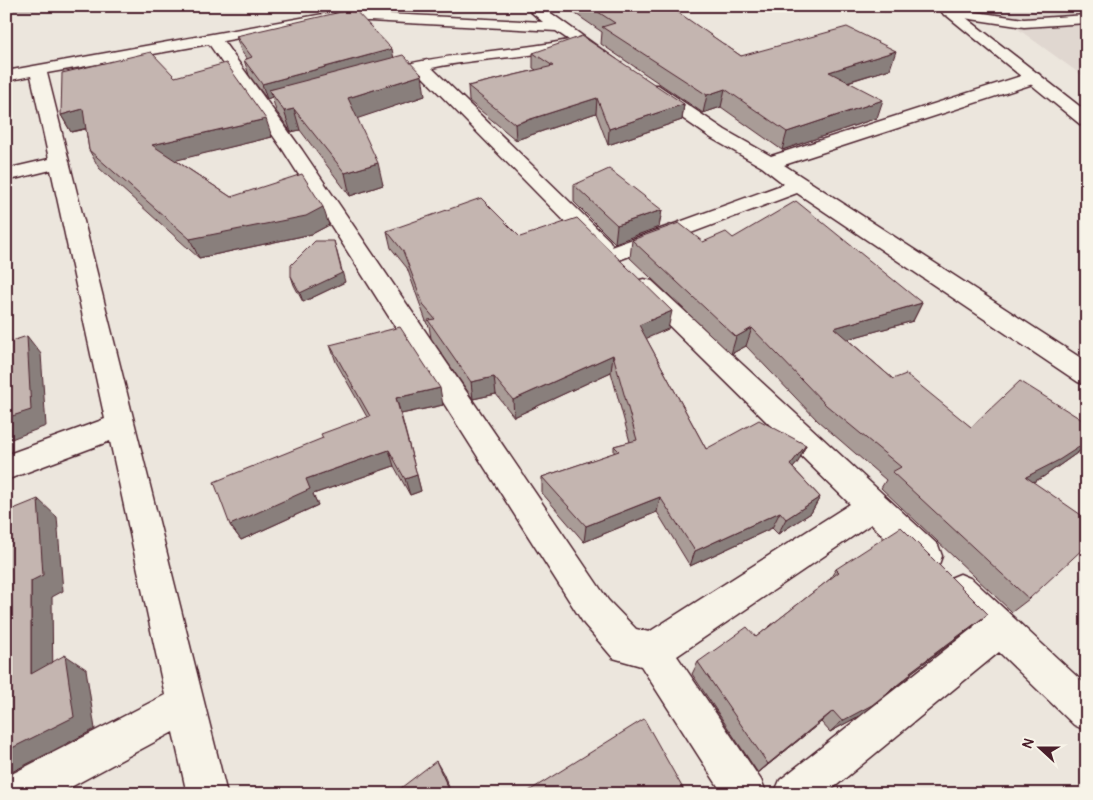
<svg xmlns="http://www.w3.org/2000/svg" width="1093" height="800" font-family="Pangolin,sans-serif">
<style>
.built{fill:#e0d7d0}
.green{fill:#d5c9c2;stroke:#907476}
.lines{fill:none;stroke-linecap:round;stroke-linejoin:round}
.minor-casing{stroke:#4a1f2b;stroke-width:3}
.major-casing{stroke:#4a1f2b;stroke-width:3}
.minor{fill:#f7f3e8;fill-rule:evenodd}
.major{fill:#f7f3e8;fill-rule:evenodd}
.wall{fill:#a99c97;stroke:#4a1f2b}
.shaded-wall{fill:#897f7b;stroke:#4a1f2b}
.building{fill:#c4b5b0;stroke:#4a1f2b}
</style>
<rect width="100%" height="100%" fill="#ece6dd"/>
<filter id="ink" filterUnits="userSpaceOnUse"><feTurbulence type="fractalNoise" baseFrequency=".02" numOctaves="2"/><feDisplacementMap in="SourceGraphic" scale="10" xChannelSelector="R" yChannelSelector="G"/><feConvolveMatrix kernelMatrix="1 2 1 2 8 2 1 2 1" color-interpolation-filters="sRGB"/></filter>
<g filter="url(#ink)">
<path class="built" d="M872 6H927L929 8 885 13Z
M986 6H1087V79Z"/>
<path class="green" d="M6 6H411L6 10Z"/>
<g class="lines">
<defs>
<path id="minor" d="M524 6H541L616 60 614 63C601 67 589 54 579 47 531 58 481 57 432 68L609 240 612 245 611 247 784 184 762 167 711 138 646 93 643 89 646 85H658L725 130 771 156 1027 74H1039L1041 78 1039 82 784 165 1087 362V385L1078 382 797 193 619 260 611 262 603 260 600 255 602 252 593 250 417 71 406 74 400 72 398 69 400 66C456 52 513 51 569 40L556 31 369 21H329L223 41 302 150 608 600 636 629 649 632 850 504 636 293 632 287 636 281 644 279 652 281 938 545 942 556 938 567 926 571 914 567 871 524 677 656 761 780 767 794H723L641 666 613 658 584 624 283 150 209 44 47 73 227 794H187L173 732 58 794H6V777L165 695 110 441 6 480V455L105 419 51 170 6 181V169L49 159 31 76 6 81V71L329 13H369L543 22Z
M949 8 1024 19 1087 15V23L1024 27 944 15 942 12 944 9Z
M960 574 972 579 1087 686V731L1074 725 999 652 826 794H774L780 780 974 627 948 601 943 590 948 579Z"/>
<path id="major" d="M935 6H951L1087 112V126L1081 125Z"/>
</defs>
<use href="#minor" class="minor-casing"/>
<use href="#major" class="major-casing"/>
<use href="#minor" class="minor"/>
<use href="#major" class="major"/>
</g>
<path class="wall" d="M564 6H696L675 11 741 56 890 69 848 82 877 118 782 150 721 107 703 113 601 44 602 32Z
M236 36 394 58 425 96 357 118 383 185 350 196 300 130 291 132 276 111 272 97 267 99 249 75 244 60 247 59 241 51Z
M533 53 684 104 682 120 608 145 596 113 516 140 469 101 468 86 536 70 533 68Z
M175 77 272 137 175 160 231 197 329 225 312 234 199 258 99 168 89 150 86 129 71 132 61 115Z
M574 185 662 210 659 227 615 243 574 202Z
M387 231 520 237 668 329 646 338 706 449 806 445 798 462 793 468 820 497 811 513 778 534 772 528 690 566 657 512 584 542 542 493V477L614 453V446L630 442 611 372 514 417 496 394 473 399 431 338 429 326 427 324 407 268 391 248Z
M733 238 922 303 913 321 847 339 893 379 971 427 1087 423V446L1043 477 1033 482 1029 599 1012 612 881 488 886 480 818 421 746 346 731 354 630 258 632 240 703 242Z
M291 276 345 282 303 302 294 285Z
M330 345 443 405 401 414 421 491 410 495 394 466 313 494 318 505 241 540 230 525 323 438 367 417 336 362Z
M836 569 988 614 972 627 911 673V674L897 686 859 716 830 732 821 722 758 773 692 674 698 662 756 637 829 580Z"/>
<path class="shaded-wall" d="M657 6H696L656 15Z
M392 49 395 64 269 90 272 97 267 99 262 84Z
M896 51 890 69 823 89 829 72Z
M422 75 425 96 353 120 348 98Z
M725 89 721 107 703 113 707 95Z
M597 98 596 113 516 140 515 124Z
M883 100 877 118 782 150 787 132Z
M684 104 682 120 608 145 609 129Z
M83 109 92 127 71 132 61 115Z
M294 109 300 130 291 132 284 111Z
M266 119 272 137 161 164 152 145Z
M378 163 383 185 350 196 345 173Z
M323 207 329 225 312 234 199 258 190 239Z
M662 210 659 227 615 243 617 225Z
M334 241 345 282 303 302 300 293Z
M922 303 913 321 826 345 834 328Z
M672 311 668 329 636 343 639 325Z
M752 328 746 346 731 354 736 337Z
M27 336 41 354 46 426 6 441V418Z
M613 355 611 372 514 417 513 400Z
M494 377 496 394 473 399 471 382Z
M440 388 443 405 401 414 396 398Z
M1087 442V446L1084 448 1043 477 1011 493 1026 477Z
M806 445 798 462 782 481 790 465Z
M389 450 394 466 313 494 318 505 241 540 230 525 306 479Z
M417 475 421 491 410 495 405 479Z
M660 497 657 512 584 542 586 526Z
M820 497 811 513 778 534 786 519Z
M38 499 57 517 63 591 52 597 53 687 31 674V581Z
M780 512 772 528 690 566 695 551Z
M988 614 972 627 896 684 910 672Z
M65 655 86 669 95 729 6 775V751Z
M911 674 859 716 830 732 842 721Z
M833 711 821 722 758 773 768 764Z
M436 761 443 773 452 794H451Z"/>
<path class="building" d="M589 6H669L741 56 847 27 896 51 829 72 883 100 787 132 725 89 707 95 602 27 615 23Z
M354 9 392 49 262 84 244 60 252 57 236 36Z
M582 36 684 104 609 129 597 98 515 124 468 86 553 66 533 53Z
M151 52 175 77 226 63 266 119 152 145 231 197 302 174 323 207 306 216 190 239 89 150 83 109 61 115 62 73Z
M403 55 422 75 348 98 378 163 345 173 294 109 284 111 269 90Z
M609 169 662 210 617 225 574 185Z
M481 198 520 237 577 218 672 311 639 325 706 449 759 420 806 445 790 465 820 497 786 519 780 512 695 551 660 497 586 526 542 477 619 451 614 446 637 440 613 355 513 400 494 377 471 382 428 320 435 319 424 306 403 251 387 231Z
M796 201 922 303 834 328 893 379 906 374 971 427 1020 381 1087 423V442L1059 460 1026 477 1087 519V545L1029 599 892 472 901 467 826 405 752 328 736 337 632 240 679 223 703 242 726 232 733 238Z
M315 241H334L342 273 300 293 291 276V265Z
M400 327 440 388 396 398 417 475 405 479 389 450 306 479 310 489 230 525 214 482 323 438 321 434 370 416 330 345Z
M27 336 31 410 6 418V343Z
M38 499 43 575 31 581V674L65 655 74 717 6 751V512Z
M901 527 988 614 910 672 911 674 872 705 842 721 833 711 768 764 698 662 747 627 756 637 839 572 836 569Z
M644 719 686 794H524Z
M436 761 451 794H393Z"/>
</g>
<rect width="1093" height="800" fill="none" stroke="#f7f3e8" stroke-width="25"/>
<rect x="12" y="12" width="1068" height="775" fill="none" stroke="#4a1f2b" stroke-width="2" filter="url(#ink)"/>
<g transform="translate(1040 748) rotate(291)" stroke="#f7f3e8" stroke-width="4" paint-order="stroke">
<path d="M0-4L9 19L0 12L-9 19Z" fill="#4a1f2b"/>
<text y="-8" font-size="14" font-weight="bold" text-anchor="middle" fill="#4a1f2b">N</text>
</g>
</svg>
